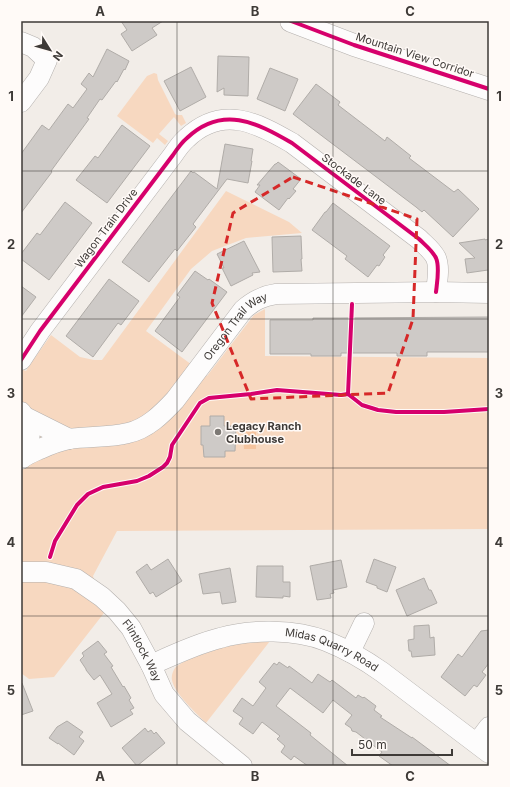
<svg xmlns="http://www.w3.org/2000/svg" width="510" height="787" font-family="Inter,sans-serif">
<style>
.green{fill:#f7d8c0}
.water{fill:#f5c49f}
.building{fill:#cecac7;stroke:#b0aca8}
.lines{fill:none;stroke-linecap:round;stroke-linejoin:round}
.minor-casing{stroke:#b4b0ad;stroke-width:21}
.highway-casing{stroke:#b4b0ad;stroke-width:23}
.minor{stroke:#fdfcfc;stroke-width:20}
.highway{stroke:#fdfcfc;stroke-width:22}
.cycleway-casing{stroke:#fffaf7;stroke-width:6}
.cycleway{stroke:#d6006c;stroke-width:4}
.marked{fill:none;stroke:#d62828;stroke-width:3;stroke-dasharray:8 5;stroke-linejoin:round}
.grid{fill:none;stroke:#3e3a37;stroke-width:1;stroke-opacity:0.55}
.poi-dot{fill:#7d7975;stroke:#fffaf7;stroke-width:1.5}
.labels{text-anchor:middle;stroke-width:3;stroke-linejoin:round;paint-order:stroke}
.street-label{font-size:11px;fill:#3e3a37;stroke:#fffaf7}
.poi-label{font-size:11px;font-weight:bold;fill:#3e3a37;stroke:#fffaf7;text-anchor:start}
.neatline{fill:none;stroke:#3e3a37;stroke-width:1.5}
.grid-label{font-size:13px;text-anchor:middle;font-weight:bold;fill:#3e3a37}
</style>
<rect width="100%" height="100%" fill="#f2ede8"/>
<path class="green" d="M154 73 157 74 158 80 175 114 177 115H182L186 123 181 126 174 117 166 126 159 134 168 141 165 145 157 138 153 143 117 116 147 76Z
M226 191 289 222 302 233 246 238 212 251 191 269 146 331 207 376 254 315 265 309V356L489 358V529L117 531 93 576 104 613 54 677 29 679 21 673V369L26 371 29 366 51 335 80 357 94 360H102Z
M270 641 206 723C197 714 174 693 172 680 171 676 173 671 175 668 184 658 227 646 242 643 251 642 260 642 270 641Z"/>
<path class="water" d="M243 425H256V449H244Z"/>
<path class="building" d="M121 21H163L152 28 157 35 132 51 121 34 127 30Z
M107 49 129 61 125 70 124 69 117 82 116 81 102 100 100 99 87 118 89 119 51 171 52 172 21 213V154L42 125 49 130 68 104 73 108 87 89 81 84 89 73 93 77Z
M218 56 249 57 248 96 224 95V88L217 92Z
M191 67 206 97 180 111 164 81Z
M270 68 298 79 285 111 257 99Z
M316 84 340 102 338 105 385 141 387 137 411 156 409 158 454 192 458 189 479 209 453 237 424 210 422 212 416 207 293 114Z
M122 125 150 146 107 203 76 180 95 156 98 158Z
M225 144 253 149 251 161H252L248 183 227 179 193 224 196 227 177 251 175 249 149 282 122 262 191 171 193 173 194 172 217 189Z
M278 162 301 179 293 189 296 191 289 199 288 198 279 210 255 192 260 185H257L275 164H276Z
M65 202 92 223 49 280 21 259V254L37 233 40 235Z
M333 203 390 246 383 255 385 257 379 266 377 265 368 277 345 259 347 256 312 230 325 212H326Z
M301 236 302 259H301L302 271 273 272 272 237Z
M485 239V240L489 239V271L488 270 467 273 465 259 475 258 459 243Z
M244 241 260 272 252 273 253 275 231 286 222 268H224L217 254Z
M195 271 208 280 209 279 227 292 182 352 155 331 180 297 177 295Z
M109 279 139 301 121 325 118 323 93 357 66 336Z
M21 286 36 297 21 317Z
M489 317V352H427V356H397V353H341V356H311V354H270V320H313V318H341Z
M210 416H224V426H236L235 451H225V457H204L203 445H201V426H210Z
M168 559 182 581 156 597 153 592 150 594 136 572 147 564 151 570Z
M374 559 396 567 387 592 377 588V586L366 582Z
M341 560 347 587 333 590 334 593 330 594 331 598 317 600 310 566Z
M257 566H283V582H290V597L283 596V598L256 597Z
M230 568 236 602 222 604 220 592 203 594 199 574Z
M424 578 429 590H431L437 603 407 616 396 590Z
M429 625 430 638 434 637 435 655 412 657 411 651H409L408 640 414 639V626Z
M489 630V663L482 672 486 675 477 687 474 685 465 696 441 677 458 654 462 657 481 631Z
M98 641 107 652 104 654 113 666 111 667 123 687 124 686 131 698 129 700 134 708 130 710 133 714 111 727 97 703 112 694 100 675 94 680 86 670V669L80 660 84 656 82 653Z
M279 662 288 668 289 666 312 683 318 674 330 682 332 680 356 698 358 695 363 698 364 697 376 706 374 710 382 716 380 717 412 738V737L451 766H393L379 756 382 752 356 732 352 731 351 728 345 724 352 715 333 700 323 713 290 688 276 706 311 733 310 735 348 766H308L294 756 291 760 281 752 285 746 277 739 280 736 262 722 253 734 239 724 243 718 233 711 242 698 253 706 266 688 259 682 274 663 277 665Z
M21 683H22L33 711 21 715Z
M67 721 83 732 79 737 84 741 74 755 58 743V744L49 738 57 727Z
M145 728 148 732 151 730 154 734 156 732 165 743 137 766 122 748Z"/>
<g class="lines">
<defs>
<g id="minor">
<path d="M21 42 33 47 47 60 39 78 21 102"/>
<path d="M21 360 40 331 173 155C177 149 181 143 187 138 222 105 256 122 292 143L419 239C425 245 432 250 436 258 440 267 437 283 436 292"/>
<path d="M21 412C33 428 32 443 21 459"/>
<path d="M25 417 69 439"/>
<path id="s1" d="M21 459C27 454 33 452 40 449 49 445 59 441 69 439 88 436 108 438 128 433 147 429 162 414 175 400L243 310C253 301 262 296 276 294L436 292 489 293"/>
<path id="s2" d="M21 572H46L76 579 102 597 117 611 131 628 151 665 164 694 187 721 242 766"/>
<path d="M350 652 364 623"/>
<path id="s3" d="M151 665C173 655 196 644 220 638 252 629 295 629 326 641 346 649 365 660 382 672L489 753"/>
<path d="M477 743 489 727"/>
</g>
<path id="highway" d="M291 21 354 45 489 89"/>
</defs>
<use href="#minor" class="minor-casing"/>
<use href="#highway" class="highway-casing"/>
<use href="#minor" class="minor"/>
<use href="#highway" class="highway"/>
<defs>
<path id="cycleway" d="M291 21 354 45 489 89
M21 360 40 331 173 155C177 149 181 143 187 138 222 105 256 122 292 143L419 239C425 245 432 250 436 258 440 267 437 283 436 292
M348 394 352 304
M50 557 55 541 77 505 88 494 103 487 137 481 149 476 163 467 167 463 170 457 172 445 200 403 209 398 251 394 277 390 341 395 348 394 362 405 378 410 396 412H444L489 409"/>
</defs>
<use href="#cycleway" class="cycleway-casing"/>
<use href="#cycleway" class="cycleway"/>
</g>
<path class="marked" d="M293 177 417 219 413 319 388 393 251 399 212 303 233 213Z"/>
<path class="grid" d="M177 21V766M333 21V766M21 171H489M21 319H489M21 468H489M21 616H489"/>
<circle class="poi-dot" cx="218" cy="432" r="4"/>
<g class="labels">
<g class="street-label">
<text transform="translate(415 55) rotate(18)" y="4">Mountain View Corridor</text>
<text transform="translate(354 179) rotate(37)" y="4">Stockade Lane</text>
<text transform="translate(106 228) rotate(-53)" y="4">Wagon Train Drive</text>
<text dy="4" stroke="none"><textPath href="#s1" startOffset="266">Oregon Trail Way</textPath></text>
<text dy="4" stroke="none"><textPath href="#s2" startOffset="155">Flintlock Way</textPath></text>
<text dy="4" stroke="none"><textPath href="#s3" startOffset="190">Midas Quarry Road</textPath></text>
</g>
<g class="poi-label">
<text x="226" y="430">Legacy Ranch<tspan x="226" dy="13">Clubhouse</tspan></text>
</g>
</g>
<rect width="510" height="787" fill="none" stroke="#fffaf7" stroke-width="44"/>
<g transform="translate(50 50) rotate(127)" stroke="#fffaf7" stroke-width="3" paint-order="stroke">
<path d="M0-3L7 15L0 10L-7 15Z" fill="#3e3a37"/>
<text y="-6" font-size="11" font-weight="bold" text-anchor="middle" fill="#3e3a37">N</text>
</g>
<path d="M352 749v6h100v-6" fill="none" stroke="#3e3a37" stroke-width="2"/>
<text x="358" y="749" font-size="12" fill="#3e3a37" stroke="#fffaf7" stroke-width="3" paint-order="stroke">50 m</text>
<rect x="22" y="22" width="466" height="743" class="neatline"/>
<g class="grid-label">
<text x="100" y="16">A</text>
<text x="255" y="16">B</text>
<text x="410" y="16">C</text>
<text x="11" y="101">1</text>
<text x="499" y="101">1</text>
<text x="11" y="249">2</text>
<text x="499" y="249">2</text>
<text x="11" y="398">3</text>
<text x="499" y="398">3</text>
<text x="11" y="547">4</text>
<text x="499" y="547">4</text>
<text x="11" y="695">5</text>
<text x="499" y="695">5</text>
<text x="100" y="781">A</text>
<text x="255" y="781">B</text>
<text x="410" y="781">C</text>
</g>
</svg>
